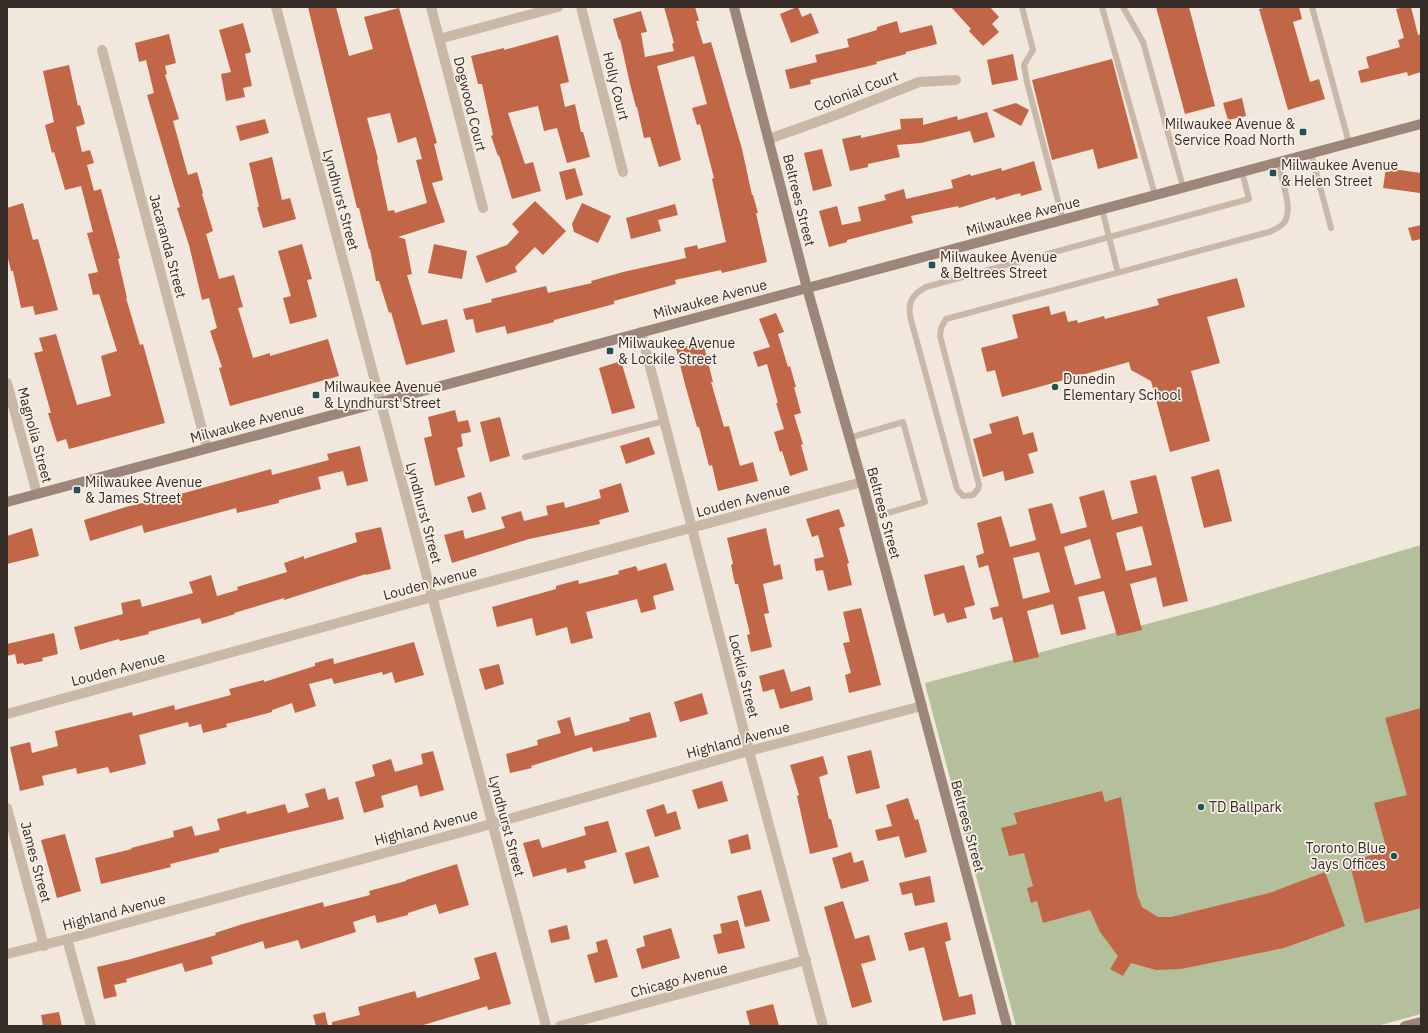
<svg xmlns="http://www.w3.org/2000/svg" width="1428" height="1033" font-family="'IBM Plex Sans',sans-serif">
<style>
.green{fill:#b4c09c}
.building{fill:#c26648;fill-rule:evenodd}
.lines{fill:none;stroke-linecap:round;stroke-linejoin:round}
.lane{stroke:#c9b7a8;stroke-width:6}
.street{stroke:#c9b7a8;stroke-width:10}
.secondary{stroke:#9c8679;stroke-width:10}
.poi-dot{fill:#1f5356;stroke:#f9f1e8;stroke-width:1.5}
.labels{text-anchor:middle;stroke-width:3.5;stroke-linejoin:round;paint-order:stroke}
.street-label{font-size:14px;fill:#362c28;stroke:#f9f1e8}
.poi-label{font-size:14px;fill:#362c28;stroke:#f9f1e8;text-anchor:start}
</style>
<rect width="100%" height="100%" fill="#f1e7dc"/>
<path class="green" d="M1421 545V1014L1377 1026H1016L927 692 925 683 1211 607Z"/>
<path class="building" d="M308 7H336L349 56 373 49 364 17 399 8 437 143 434 144 443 180 432 183 445 222 398 237 405 239 412 274 407 275 422 325 447 319 455 352 406 365 391 312 389 313 379 281H376L370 249H369L359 208H357ZM390 113 398 143 416 137 422 159 416 160 427 203 395 213 394 210 388 211 377 160 378 159 367 118Z
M664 7H695L699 21H696L703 44 711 42 742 149 752 195H753L758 213H756L767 262 722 273 721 270 675 280 676 284 614 301V304L554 320V322L507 334 505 326 476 333 473 319 466 320 463 309 492 302 491 299 546 286 548 293 592 283 591 281 623 272 686 258 684 248 697 245 698 249 726 242 712 179 714 178 700 124 697 125 692 108 707 104 694 56 657 66 681 160 659 167 650 137 644 138 637 107H636L630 84 620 39 619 40 613 19 641 11 647 32 641 33 645 57 674 51 672 44 674 43Z
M797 7H798L802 17 811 13 819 33 791 43 780 14Z
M951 7H990L999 17 992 24 999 32 983 46 969 31 971 29Z
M1156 7H1189L1215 106 1185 114Z
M1268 7H1299L1302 19 1293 22 1310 82 1319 79 1325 99 1288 110 1259 9Z
M1405 7H1411L1418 35 1421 34V72L1408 76 1407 72 1361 83 1358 71 1369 68 1366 57 1400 47 1398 40 1404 38 1396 9Z
M897 21 900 33 932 25 937 44 906 52V54L876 62 877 64 810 80 811 84 790 89 785 70 817 62 815 55 849 47 847 39 877 30V27Z
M243 23 251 52 245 54 252 86 243 88 245 97 226 101 221 74 231 72 219 30Z
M169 34 176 63 165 66 167 74 165 75 179 119 173 121 188 175 197 172 203 193 202 194 213 231 206 234 219 279 234 275 243 307 238 308 253 358 270 353V356L328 339 339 376 230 406 219 368 222 367 210 331 217 328 209 298 202 300 189 245 177 208 180 207 147 95 154 93 146 60 139 62 135 43Z
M558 35 569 82 560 84 565 107 575 104 581 132H583L590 157 567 163 557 128 544 131 538 106 508 113 525 164 533 162 541 191 512 199 499 155 498 156 491 136 493 135 482 84H478L471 56 504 48V50Z
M1013 54 1018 80 992 85 987 60Z
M1112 59 1138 158 1098 169 1093 149 1052 160 1032 80Z
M69 65 78 106 80 105 85 124 76 127 82 152 90 150 94 163 87 165 94 191 101 189 120 258 118 259 127 298H126L140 345 143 344 165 423 69 449 66 439 57 442 48 413H51L34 353 43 351 39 338 56 334 77 405 111 396 101 356 117 351 99 294 93 295 88 274 98 272 87 233 93 232 81 186 65 190 54 152 52 153 45 125 54 122 43 71Z
M1242 98 1246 116 1228 120 1223 103Z
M1016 103 1029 110 1021 126 992 110Z
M987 112 995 137 974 143 970 131 921 143 897 145 900 157 868 164V167L850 171 842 139 861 135V138L901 129 900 119 923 118V125L957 116 958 120Z
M265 119 269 133 240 141 236 126Z
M822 149 832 186 813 191 804 153Z
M272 157 282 200 290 198 296 219 263 228 257 207H259L249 163Z
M1034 161 1042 190 1021 196 1020 193 996 200 995 197 959 208 958 206 911 216 913 223 847 240V242L829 247 819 211 837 206 842 225 861 221 858 207 886 200 884 195 904 189 906 199 953 188 951 180 970 174 971 176 1001 168 1002 171Z
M575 168 583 195 566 200 559 172Z
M1386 168 1421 173 1420 193 1383 188Z
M535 201 566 231 543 255 535 247 515 267 517 272 486 283 476 256 507 245 519 232 512 224Z
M23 203 33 240 38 239 58 310 35 315 33 306 21 308 13 271H11L7 254V208Z
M582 203 611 216 598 243 574 232 572 224Z
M675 204 678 215 658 220 661 231 631 239 626 218Z
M1421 225V239L1412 241 1408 228Z
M302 244 312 279 307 280 317 317 290 324 283 298 291 296 278 251Z
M434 244 467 251 462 279 428 273Z
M1237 278 1245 307 1207 317 1220 363 1191 371 1210 441 1170 452 1151 381 1131 370 1129 362 1002 397 995 370 987 372 981 348 1018 338 1012 315 1049 306 1051 315 1065 311 1068 322 1077 320 1078 323 1104 316 1105 319 1159 305 1157 299Z
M776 313 784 332 778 334 788 367 790 366 796 387H794L801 413 794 415 803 444 801 445 808 470 790 476 782 451 780 452 774 432 784 429 776 403H778L767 364 758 367 753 352 770 347 759 319Z
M703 342 713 382H711L724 427 729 426 740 466 753 462 758 481 718 491 712 465 709 466 699 427H697L686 388 676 349Z
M621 361 635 408 612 414 599 368Z
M455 410 458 422 468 420 471 432 461 434 463 446 457 448 465 477 435 486 424 438 432 436 428 417Z
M1018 416 1023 435 1033 432 1038 451 1028 454 1034 473 1005 481 1003 471 983 477 973 439 992 433 989 424Z
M500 417 510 456 490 462 480 422Z
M649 437 655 454 626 464 620 446Z
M360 446 368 481 347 486 343 471 318 477 321 489 279 500V503L237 513 236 508 144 533 142 525 90 541 84 520 126 507 184 493 271 469 272 475 329 460 327 454Z
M1219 469 1232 521 1204 528 1191 477Z
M1156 475 1188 601 1163 607 1156 577 1130 584 1142 630 1117 636 1104 591 1078 597 1086 629 1061 635 1053 604 1027 611 1039 657 1014 663 1002 617 993 620 990 608 999 606 988 565 979 568 976 556 984 553 977 523 1001 516 1010 547 1036 540 1028 509 1052 503 1061 534 1087 527 1079 497 1104 490 1112 520 1138 513 1130 481ZM1142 526 1152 565 1126 571 1116 533ZM1090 539 1101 578 1075 585 1064 547ZM1039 552 1050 592 1023 599 1013 558Z
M621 483 629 512 599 520 600 524 529 539 452 563 444 535 463 530 465 539 505 528 501 517 521 511 524 521 548 515 546 506 564 502 565 508 601 498 599 490Z
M481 492 486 509 472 513 467 497Z
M839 509 845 526 839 528 849 563 847 564 852 585 828 591 823 570 816 571 814 559 824 557 818 535 812 537 806 519Z
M381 527 391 569 366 575V574L284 600V598L234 613 235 614 202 624 200 618 148 632 149 634 120 641 119 639 80 650 74 627 123 614 121 603 140 599 142 607 193 593 189 582 211 575 217 596 238 590 237 587 287 572 284 563 304 556V559L357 542 355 533Z
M32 528 39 556 7 564V536Z
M766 528 774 566 780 564 783 579 763 584 769 613 764 614 772 647 751 652 747 635 750 634 738 584H735L731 565 733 564 727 538Z
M666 563 674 590 653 596 656 609 641 613 637 599 586 612 593 638 571 644 567 627 536 636 532 618 497 627 492 607 556 589V586L578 580 579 584 619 574 618 571 636 566 638 571Z
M964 565 975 605 964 608 967 618 947 623 944 613 934 616 924 575Z
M861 608 881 685 849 693 845 675 851 673 843 643 850 642 843 612Z
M54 633 58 654 42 658 43 661 24 665 23 663 17 664 15 654 7 656V644Z
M414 642 424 675 395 683 392 672 383 675 382 672 334 684 332 678 309 684 316 706 295 713 292 703 272 710V712L226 724 227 727 203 733 201 724 189 727 188 722 139 735 146 764 110 773 108 767 77 774 76 768 42 776 44 785 20 791 10 747 30 742 32 753 58 746 55 731 132 712 133 716 174 705 175 710 231 695 229 689 264 680V682L315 666V663L333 658 334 664Z
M499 664 504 684 485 690 479 669Z
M784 669 791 692 810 686 813 700 780 709 774 689 763 692 759 676Z
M702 693 708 714 680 722 674 702Z
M1421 708V908L1365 923 1349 861 1387 851 1374 803 1407 795 1385 718Z
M650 712 657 737 593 752 592 747 531 766 532 768 510 773 506 754 538 745 537 740 561 733 557 721 570 717 575 736 630 721 629 718Z
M871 750 880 788 856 794 847 756Z
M433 751 444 790 420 797 417 785 381 796 384 807 364 813 355 782 375 776 372 765 391 759 395 772 423 764 421 754Z
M823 756 828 774 819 777 829 819H831L838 847 810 854 797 796 799 795 790 765Z
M722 781 728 801 698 809 692 790Z
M325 788 328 800 338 797 344 819 219 849V852L170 864 171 867 101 884 95 858 132 849 131 848 174 837 173 831 192 826 195 836 220 830 217 819 246 811 247 814 285 804 288 813 309 807 305 794Z
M1102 791 1105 802 1121 797 1137 894 1142 907 1158 917H1171L1269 893 1325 872 1345 926 1284 948 1181 969 1156 970 1131 963 1123 976 1110 969 1118 956 1100 932 1090 910 1043 923 1037 901 1031 903 1027 888 1033 886 1024 853 1009 856 1001 828 1017 824 1014 813Z
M908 798 915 820 918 819 927 852 905 858 899 836 878 841 875 830 892 826 886 805Z
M664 804 667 814 676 811 681 829 655 837 646 810Z
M608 821 617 852 584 861 586 868 567 873 566 868 533 877 523 843 539 839 542 848 586 835 584 827Z
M65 834 81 891 57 898 41 840Z
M748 834 751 849 731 854 728 840Z
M649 846 659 877 634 884 625 853Z
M851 852 854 863 863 860 869 881 841 889 832 858Z
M457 864 469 905 439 914 436 904 408 913V915L377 923 375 915 353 922 356 932 301 949 298 940 265 949 263 941 211 957 213 964 185 972 182 963 126 979 127 982 114 985 117 996 104 999 97 967 131 959 216 935 215 933 243 924 323 902 324 907 370 895 369 891 406 881V880Z
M930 876 935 902 915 906 912 893 902 895 899 883Z
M761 890 770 921 745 927 737 896Z
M843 901 855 939 869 935 876 960 861 964 872 1002 852 1008 824 907Z
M738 920 745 948 718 954 713 935 722 933 720 924Z
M947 922 951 940 945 942 959 997 972 994 976 1014 943 1021 924 947 909 951 904 933Z
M567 925 570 939 551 943 548 930Z
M671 928 680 958 642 969 636 949 645 946 643 936Z
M607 939 618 977 595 983 587 955 598 952 596 942Z
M496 952 511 1004 488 1010 487 1006 420 1026H332V1022L360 1015 358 1007 415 991 417 998 480 979 474 958Z
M773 1004 779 1026H750L746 1011Z
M59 1012 62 1026H43L41 1015Z
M325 1012 328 1026H316L313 1015Z"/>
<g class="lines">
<path class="lane" d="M1022 7 1033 50 1024 65 1027 82 1063 220
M1102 7 1155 195
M1123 7 1143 42 1183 187
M1312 7 1349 143
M1311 153 1331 228
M1242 172 1249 199 926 287C911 295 907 304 911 320L957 489 963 496 973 495 978 489 979 485 940 336 941 328 946 319 1269 232C1274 230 1279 228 1283 224 1295 211 1281 178 1277 162
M1102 209 1118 273
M849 438 903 422 925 502 871 518
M525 457 664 421"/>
<path class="street" d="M276 7 546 1026
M431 7 483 208
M581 7 623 172
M439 39 558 7
M102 50 207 448
M769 139 836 115 919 82 956 80
M641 332 692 528 749 751 823 1026
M7 383 37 494
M7 714 414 602 862 482
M7 808 44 946
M67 939 91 1026
M7 954 67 939 477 828 749 751 922 706
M560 1026 806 960"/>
<path class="secondary" d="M734 7 807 288 862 482 1007 1026
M7 502 1421 124
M1405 1026 1421 1022"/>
</g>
<g class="poi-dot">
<rect x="1299" y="128" width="8" height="8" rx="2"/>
<rect x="1269" y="169" width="8" height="8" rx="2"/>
<rect x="928" y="261" width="8" height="8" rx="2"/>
<rect x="606" y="347" width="8" height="8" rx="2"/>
<circle cx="1055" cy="387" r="4"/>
<rect x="312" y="391" width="8" height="8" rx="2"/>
<rect x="73" y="486" width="8" height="8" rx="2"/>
<circle cx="1201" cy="807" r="4"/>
<circle cx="1394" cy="856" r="4"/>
</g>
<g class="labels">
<g class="street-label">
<text transform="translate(616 86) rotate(76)" y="5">Holly Court</text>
<text transform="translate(856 91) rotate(-21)" y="5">Colonial Court</text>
<text transform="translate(470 104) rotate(76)" y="5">Dogwood Court</text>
<text transform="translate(341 200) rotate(75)" y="5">Lyndhurst Street</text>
<text transform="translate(799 200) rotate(76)" y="5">Beltrees Street</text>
<text transform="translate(1023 216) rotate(-15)" y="5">Milwaukee Avenue</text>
<text transform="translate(168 246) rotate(75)" y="5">Jacaranda Street</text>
<text transform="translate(710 299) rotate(-15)" y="5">Milwaukee Avenue</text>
<text transform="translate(247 423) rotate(-15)" y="5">Milwaukee Avenue</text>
<text transform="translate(35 435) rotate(75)" y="5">Magnolia Street</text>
<text transform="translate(743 500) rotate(-15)" y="5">Louden Avenue</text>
<text transform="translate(424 513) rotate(75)" y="5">Lyndhurst Street</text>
<text transform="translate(884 513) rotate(75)" y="5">Beltrees Street</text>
<text transform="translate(430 583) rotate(-15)" y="5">Louden Avenue</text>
<text transform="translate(118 669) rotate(-15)" y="5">Louden Avenue</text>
<text transform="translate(744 676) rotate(76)" y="5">Locklie Street</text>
<text transform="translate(738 740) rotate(-15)" y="5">Highland Avenue</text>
<text transform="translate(507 826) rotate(75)" y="5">Lyndhurst Street</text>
<text transform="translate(968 826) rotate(75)" y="5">Beltrees Street</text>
<text transform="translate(426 827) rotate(-15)" y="5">Highland Avenue</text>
<text transform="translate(36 862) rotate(75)" y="5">James Street</text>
<text transform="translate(114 912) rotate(-15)" y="5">Highland Avenue</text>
<text transform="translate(679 980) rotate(-15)" y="5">Chicago Avenue</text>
</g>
<g class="poi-label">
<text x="1295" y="129" text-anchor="end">Milwaukee Avenue &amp;<tspan x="1295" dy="16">Service Road North</tspan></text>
<text x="1281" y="170">Milwaukee Avenue<tspan x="1281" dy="16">&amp; Helen Street</tspan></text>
<text x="940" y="262">Milwaukee Avenue<tspan x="940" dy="16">&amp; Beltrees Street</tspan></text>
<text x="618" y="348">Milwaukee Avenue<tspan x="618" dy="16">&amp; Lockile Street</tspan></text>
<text x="1063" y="384">Dunedin<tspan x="1063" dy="16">Elementary School</tspan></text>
<text x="324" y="392">Milwaukee Avenue<tspan x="324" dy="16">&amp; Lyndhurst Street</tspan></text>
<text x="85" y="487">Milwaukee Avenue<tspan x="85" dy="16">&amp; James Street</tspan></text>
<text x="1209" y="812">TD Ballpark</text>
<text x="1386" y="853" text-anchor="end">Toronto Blue<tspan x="1386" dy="16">Jays Offices</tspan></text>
</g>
</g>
<rect width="1428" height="1033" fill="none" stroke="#362c28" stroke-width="16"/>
</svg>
